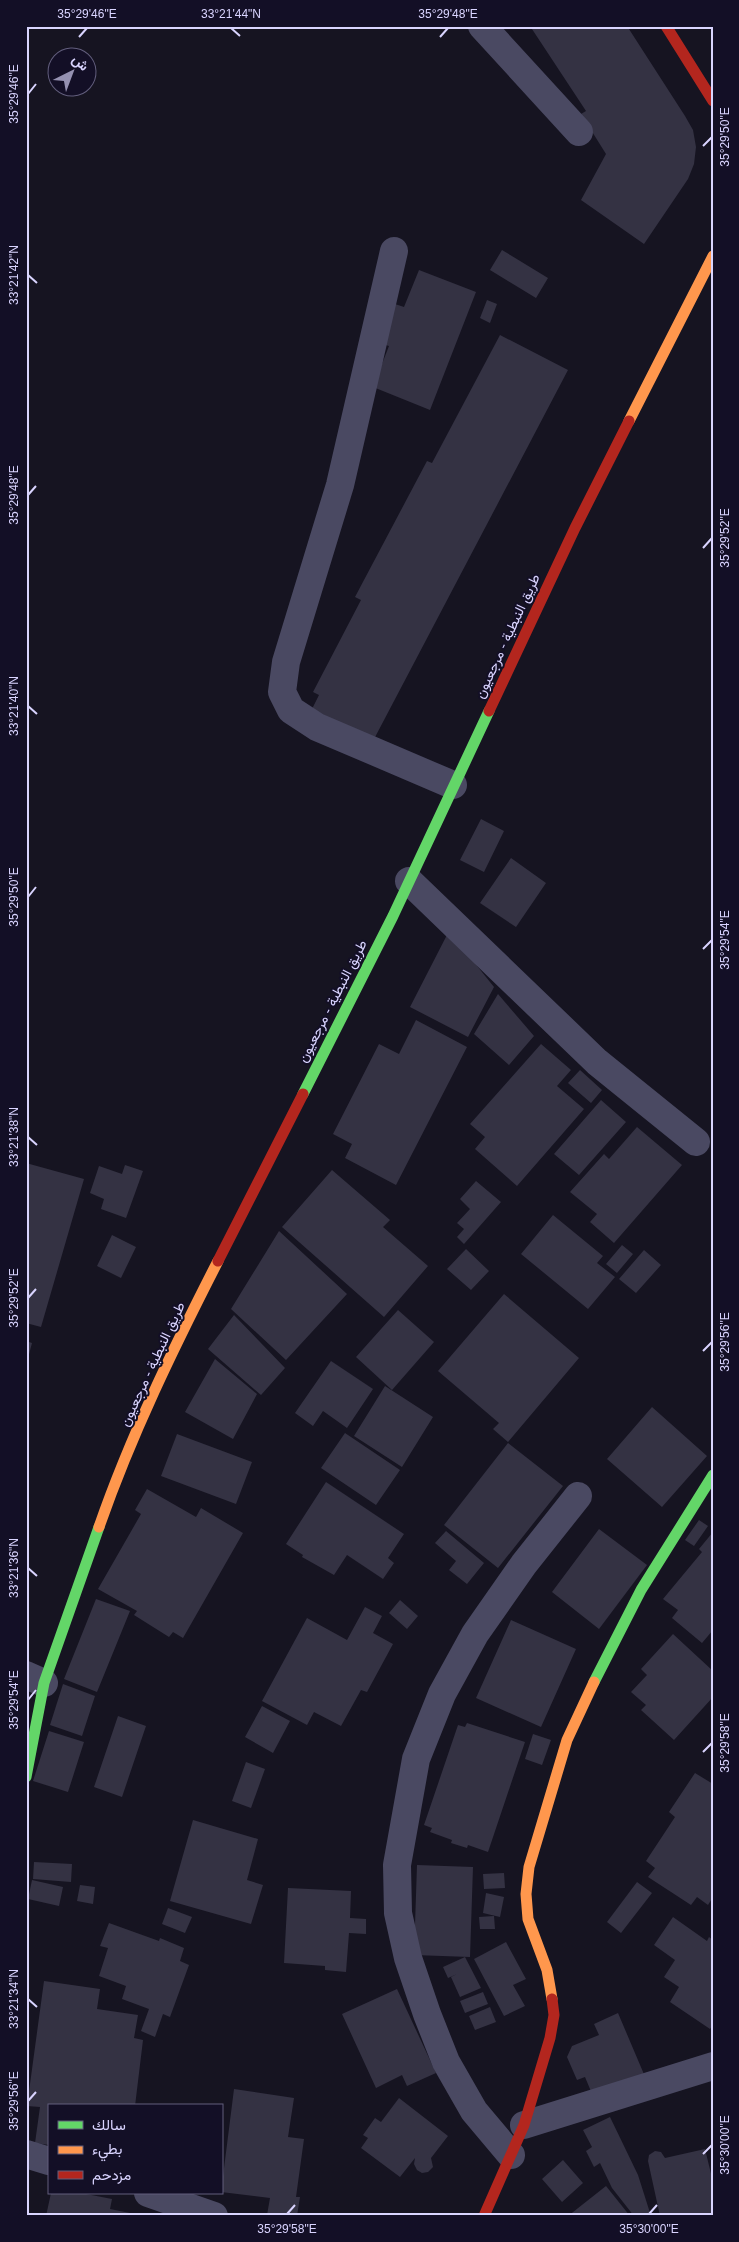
<svg xmlns="http://www.w3.org/2000/svg" width="739" height="2242" font-family="Helvetica,Vazirmatn,sans-serif">
<style>
.building{fill:#343243}
.lines{fill:none;stroke-linecap:round;stroke-linejoin:round}
.street{stroke:#4a4962;stroke-width:28}
.fast{stroke:#63d668;stroke-width:11}
.slow{stroke:#ff974d;stroke-width:11}
.jam{stroke:#b3261e;stroke-width:11}
.ticks{fill:none;stroke:#d9d4ff;stroke-width:2}
.labels{text-anchor:middle;stroke-width:4;stroke-linejoin:round;paint-order:stroke}
.street-label{font-size:14px;fill:#d9d4ff;stroke:#130f26}
.neatline{fill:none;stroke:#d9d4ff;stroke-width:2}
.ticks-label{font-size:12px;text-anchor:middle;fill:#d9d4ff}
</style>
<rect width="100%" height="100%" fill="#161421"/>
<path class="building" d="M530 26H627L685 116 693 130 696 147 694 164 688 179 644 244 581 200 606 154 581 114 586 111Z
M502 250 548 278 536 298 490 270Z
M419 270 476 292 430 410 373 387 389 346 379 343 395 304 404 307Z
M487 300 497 304 490 323 480 318Z
M500 335 568 370 373 741 312 709 319 695 313 692 361 600 355 597 427 461 432 463Z
M481 819 504 831 484 872 460 860Z
M511 858 546 883 516 927 480 903Z
M449 931 494 987 468 1037 410 1007Z
M498 994 534 1036 509 1065 474 1034Z
M416 1020 467 1047 396 1185 345 1158 352 1144 333 1134 379 1044 399 1054Z
M541 1044 571 1070 557 1086 584 1109 517 1186 475 1149 485 1137 470 1124Z
M580 1070 602 1090 591 1103 568 1083Z
M601 1100 626 1122 579 1175 554 1154Z
M637 1127 682 1165 614 1243 590 1222 597 1214 570 1192 604 1154 609 1159Z
M26 1163 84 1179 41 1327 26 1323Z
M125 1165 143 1171 126 1218 101 1209 104 1199 90 1193 99 1166 122 1174Z
M332 1170 390 1220 383 1227 428 1266 384 1317 282 1227Z
M476 1181 501 1202 464 1244 457 1237 464 1229 457 1223 470 1209 460 1199Z
M553 1215 603 1256 597 1263 615 1277 588 1309 521 1254Z
M279 1231 347 1294 286 1360 231 1309Z
M112 1235 136 1247 121 1278 97 1266Z
M622 1245 633 1254 617 1273 606 1264Z
M466 1249 489 1271 471 1290 447 1269Z
M644 1250 661 1265 636 1293 619 1279Z
M504 1294 579 1358 508 1442 493 1429 499 1423 438 1371Z
M398 1310 434 1342 392 1390 356 1357Z
M234 1315 285 1368 261 1395 208 1349Z
M26 1341 32 1343 27 1362H26Z
M215 1359 257 1394 233 1439 185 1412Z
M331 1361 373 1389 347 1428 323 1411 313 1426 295 1413Z
M385 1386 433 1417 402 1467 354 1436Z
M652 1407 707 1456 662 1507 607 1459Z
M345 1433 400 1470 376 1505 321 1468Z
M177 1434 252 1462 236 1504 161 1476Z
M508 1443 563 1486 498 1568 444 1525Z
M326 1482 404 1534 388 1558 394 1563 383 1579 347 1555 334 1575 302 1557 303 1555 286 1544Z
M147 1489 196 1517 201 1508 243 1533 183 1638 173 1632 169 1637 134 1615 137 1611 98 1589 141 1514 135 1510Z
M699 1520 708 1526 694 1546 685 1540Z
M599 1529 647 1565 599 1629 552 1592Z
M446 1531 484 1563 467 1584 449 1570 456 1561 435 1543Z
M713 1532V1630L702 1643 672 1618 678 1610 663 1599 702 1552 699 1549Z
M96 1599 130 1611 97 1692 64 1679Z
M400 1600 418 1616 407 1629 389 1613Z
M365 1607 382 1616 373 1633 393 1644 367 1692 361 1690 341 1726 314 1712 307 1725 262 1701 307 1618 347 1640Z
M511 1620 576 1649 541 1727 476 1698Z
M673 1634 713 1671V1697L674 1740 641 1710 646 1705 631 1692 647 1675 641 1669Z
M63 1684 95 1696 82 1736 50 1725Z
M262 1706 290 1721 273 1753 245 1737Z
M118 1716 146 1726 122 1797 94 1787Z
M467 1723 525 1742 488 1852 468 1845 467 1848 451 1843 452 1840 430 1832 432 1828 424 1825 458 1725 465 1727Z
M49 1731 84 1742 68 1792 33 1781Z
M533 1734 551 1740 542 1765 525 1759Z
M246 1762 265 1769 251 1808 232 1801Z
M695 1773 713 1784V1897L708 1905 697 1897 691 1905 648 1877 655 1868 646 1861 675 1817 669 1812Z
M193 1820 258 1839 247 1880 263 1885 251 1924 170 1901Z
M34 1862 72 1864 71 1882 33 1879Z
M417 1865 473 1867 470 1957 414 1955Z
M504 1873 505 1888 484 1889 483 1874Z
M32 1880 63 1887 59 1906 28 1899Z
M637 1882 652 1893 621 1933 607 1922Z
M80 1885 95 1887 93 1904 77 1901Z
M288 1888 351 1891 350 1918 366 1919V1934L349 1933 346 1972 325 1970V1966L284 1963Z
M486 1893 504 1897 500 1917 483 1913Z
M168 1908 192 1917 185 1933 162 1924Z
M494 1916 495 1929H480L479 1917Z
M673 1917 707 1941 709 1937 713 1940V2025L710 2029 670 2002 679 1987 664 1977 675 1960 654 1945Z
M109 1923 159 1941 160 1938 184 1948 180 1961 189 1965 170 2017 163 2014 155 2037 141 2031 149 2009 122 1999 126 1986 99 1976 108 1948 100 1946Z
M506 1942 526 1979 513 1985 525 2006 504 2016 474 1959Z
M465 1957 481 1988 460 1997 451 1977 457 1974 448 1978 443 1967Z
M44 1981 100 1989 97 2009 138 2015 134 2038 143 2040 135 2106H49V2145L35 2143 40 2107 27 2106Z
M397 1989 436 2073 407 2086 402 2075 376 2088 342 2014Z
M483 1992 488 2004 465 2013 460 2001Z
M490 2007 496 2022 475 2030 469 2016Z
M618 2013 646 2079 595 2101 585 2077 577 2080 567 2057 572 2046 599 2035 594 2024Z
M234 2089 294 2098 288 2137 304 2139 296 2197H300L297 2216 267 2215 270 2198 221 2192Z
M399 2098 448 2136 431 2158 433 2167 428 2172 422 2173 417 2170 414 2164 415 2158 400 2177 361 2148 368 2138 363 2135 375 2118 381 2122Z
M610 2117 638 2175 651 2216H634L612 2188 600 2163 594 2167 586 2151 592 2147 583 2130Z
M705 2149 713 2182V2216H660L648 2161 649 2155 655 2151 661 2152 665 2158Z
M563 2160 583 2183 562 2202 542 2179Z
M606 2186 630 2216H568Z
M51 2193H81L112 2199 110 2209 135 2214V2216H46Z"/>
<g class="lines">
<path class="street" d="M482 26 579 132
M394 251 340 485 286 662 282 692 291 710 317 727 453 785
M409 881 597 1062 696 1142
M26 1675 44 1683
M524 2125 713 2066
M26 2154 49 2161
M511 2155 474 2111 446 2062 427 2014 408 1958 398 1913 397 1865 416 1759 442 1694 475 1634 524 1564 578 1496
M148 2193 214 2216"/>
<path class="fast" d="M303 1094 393 916 489 711
M594 1682 641 1590 713 1475
M26 1777 44 1683 99 1527"/>
<path class="slow" d="M629 421 713 256
M99 1527C131 1435 174 1347 218 1261
M552 1999 547 1970 528 1919 526 1894 529 1867 567 1740 594 1682"/>
<path class="jam" d="M666 26 713 101
M489 711 575 528 629 421
M218 1261 303 1094
M484 2216 524 2125 550 2038 554 2015 552 1999"/>
</g>
<path class="ticks" d="M231 28 240 36M79 37 87 28M440 37 448 28M28 94 36 84M703 146 712 137M28 275 37 283M28 495 36 486M703 548 712 538M28 706 37 714M28 897 36 887M703 949 712 940M28 1137 37 1145M28 1298 36 1289M703 1351 712 1342M28 1568 37 1576M28 1700 36 1690M703 1752 712 1743M28 1999 37 2007M28 2101 36 2092M703 2154 712 2145M287 2214 295 2205M649 2214 657 2205"/>
<g class="labels">
<g class="street-label">
<text transform="translate(507 636) rotate(-65)" y="5">طريق النبطية - مرجعيون</text>
<text transform="translate(332 1001) rotate(-63)" y="5">طريق النبطية - مرجعيون</text>
<text transform="translate(152 1364) rotate(-65)" y="5">طريق النبطية - مرجعيون</text>
</g>
</g>
<rect width="739" height="2242" fill="none" stroke="#130f26" stroke-width="55"/>
<rect x="48" y="2104" width="175" height="90" fill="#130f26" stroke="#625e7d"/>
<rect x="58" y="2121" width="25" height="8" fill="#63d668" stroke="#625e7d"/>
<text x="92" y="2130" font-size="15" fill="#d9d4ff">سالك</text>
<rect x="58" y="2146" width="25" height="8" fill="#ff974d" stroke="#625e7d"/>
<text x="92" y="2154" font-size="15" fill="#d9d4ff">بطيء</text>
<rect x="58" y="2171" width="25" height="8" fill="#b3261e" stroke="#625e7d"/>
<text x="92" y="2180" font-size="15" fill="#d9d4ff">مزدحم</text>
<g transform="translate(72 72) rotate(42)"><circle r="24" fill="#130f26" stroke="#625e7d"/>
<path d="M0-4L9 19L0 12L-9 19Z" fill="#9591b1"/>
<text y="-8" font-size="14" font-weight="bold" text-anchor="middle" fill="#d9d4ff">ش</text>
</g>
<rect x="28" y="28" width="684" height="2186" class="neatline"/>
<g class="ticks-label">
<text x="87" y="18">35°29'46"E</text>
<text x="231" y="18">33°21'44"N</text>
<text x="448" y="18">35°29'48"E</text>
<text transform="translate(14 94) rotate(-90)" y="4">35°29'46"E</text>
<text transform="translate(725 137) rotate(-90)" y="4">35°29'50"E</text>
<text transform="translate(14 275) rotate(-90)" y="4">33°21'42"N</text>
<text transform="translate(14 495) rotate(-90)" y="4">35°29'48"E</text>
<text transform="translate(725 538) rotate(-90)" y="4">35°29'52"E</text>
<text transform="translate(14 706) rotate(-90)" y="4">33°21'40"N</text>
<text transform="translate(14 897) rotate(-90)" y="4">35°29'50"E</text>
<text transform="translate(725 940) rotate(-90)" y="4">35°29'54"E</text>
<text transform="translate(14 1137) rotate(-90)" y="4">33°21'38"N</text>
<text transform="translate(14 1298) rotate(-90)" y="4">35°29'52"E</text>
<text transform="translate(725 1342) rotate(-90)" y="4">35°29'56"E</text>
<text transform="translate(14 1568) rotate(-90)" y="4">33°21'36"N</text>
<text transform="translate(14 1700) rotate(-90)" y="4">35°29'54"E</text>
<text transform="translate(725 1743) rotate(-90)" y="4">35°29'58"E</text>
<text transform="translate(14 1999) rotate(-90)" y="4">33°21'34"N</text>
<text transform="translate(14 2101) rotate(-90)" y="4">35°29'56"E</text>
<text transform="translate(725 2145) rotate(-90)" y="4">35°30'00"E</text>
<text x="287" y="2233">35°29'58"E</text>
<text x="649" y="2233">35°30'00"E</text>
</g>
</svg>
